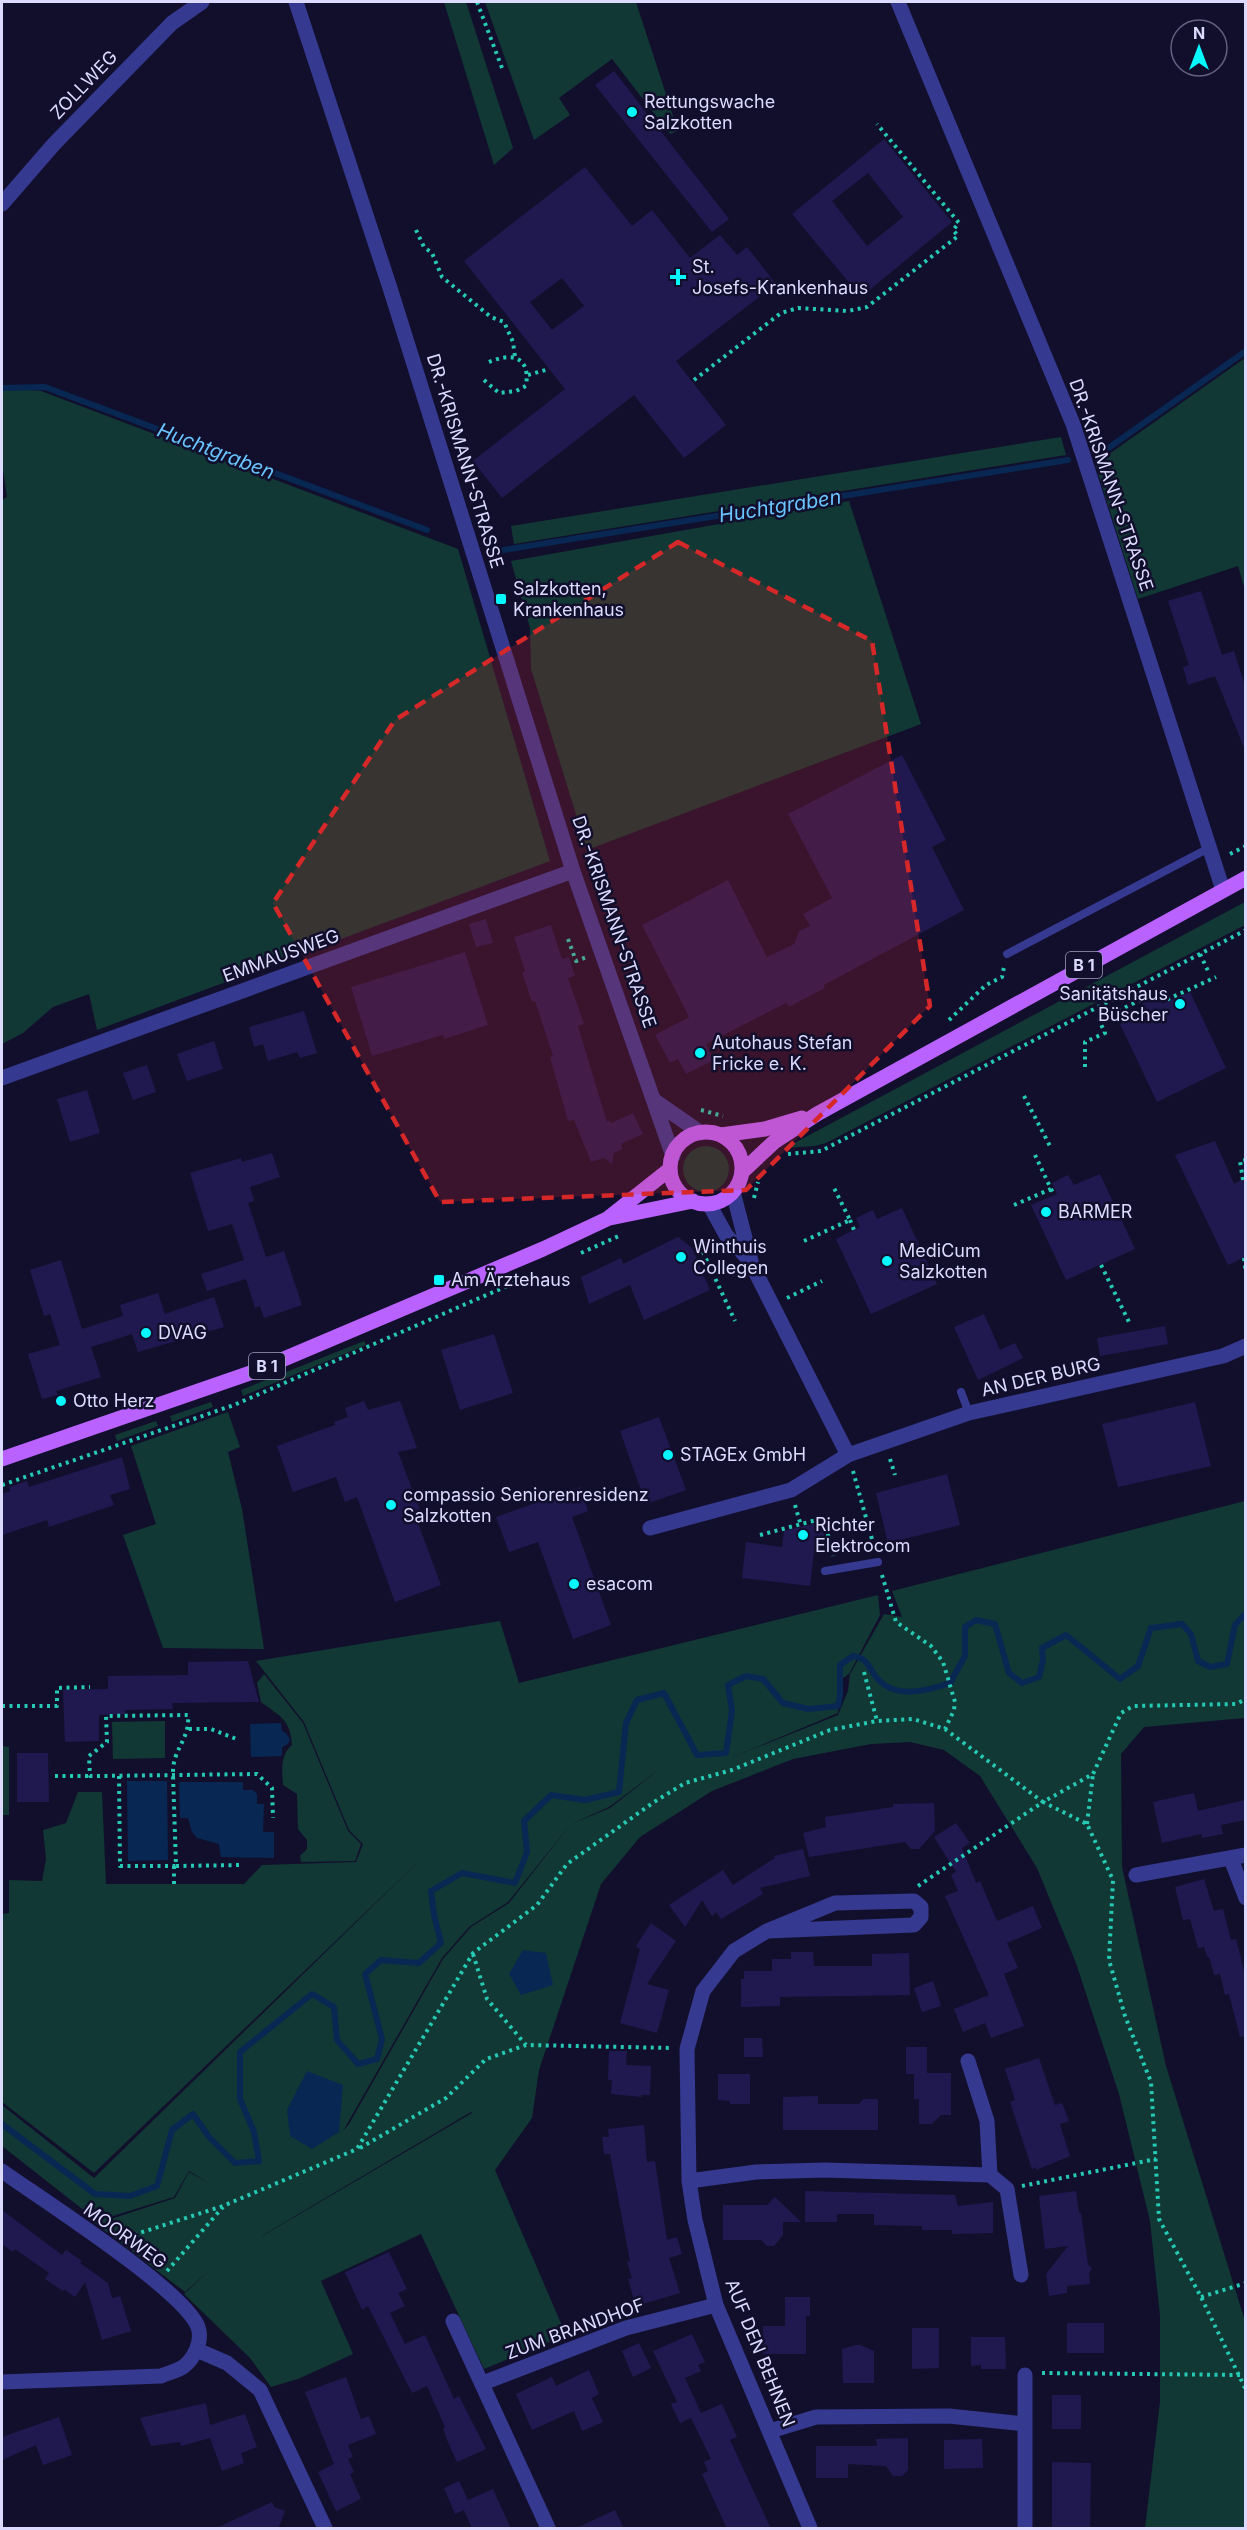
<svg xmlns="http://www.w3.org/2000/svg" width="1247" height="2530" font-family="Inter,sans-serif">
<style>
.green{fill:#113834;fill-rule:evenodd}
.water{fill:#082853}
.lines{fill:none;stroke-linecap:round;stroke-linejoin:round}
.stream{stroke:#082853;stroke-width:6}
.building{fill:#201950;fill-rule:evenodd}
.path{stroke:#25c9b4;stroke-width:4;stroke-dasharray:3 4.5;stroke-linecap:butt}
.service{stroke:#363990;stroke-width:8}
.minor{stroke:#363990;stroke-width:15}
.primary{stroke:#b962ff;stroke-width:15}
.marked{fill:#d62828;fill-opacity:0.2;stroke:#d62828;stroke-width:4.5;stroke-dasharray:12 8;stroke-linejoin:round}
.poi-dot{fill:#07f7ff;stroke:#120f2d;stroke-width:2}
.labels{text-anchor:middle;stroke-width:5;stroke-linejoin:round;paint-order:stroke}
.shield{fill:#120f2d;stroke:#9f9ec0;stroke-width:1.5}
.shield-label{font-size:16px;font-weight:bold;fill:#dcdbff}
.street-label{font-size:18px;fill:#dcdbff;stroke:#120f2d}
.poi-label{font-size:18px;fill:#dcdbff;stroke:#120f2d;text-anchor:start}
.water-label{font-size:20px;font-style:italic;fill:#69c4ff;stroke:#120f2d}
</style>
<rect width="100%" height="100%" fill="#120f2d"/>
<path class="green" d="M444 2H466L513 148 494 165Z
M485 2H636L678 131 670 134 612 59 559 98 570 115 534 140Z
M1245 358V590L1238 566 1138 599 1095 464Z
M2 388 41 391 458 549 550 861 97 1030 89 994 53 1007 23 1033 2 1044V500L7 497 2 463Z
M1061 437 1066 455 514 544 511 526Z
M849 501 921 724 587 850 531 669 530 628 511 561Z
M1245 902V925L826 1143 815 1146 785 1148Z
M683 1169a23 23 0 1 1 46 0a23 23 0 1 1-46 0Z
M364 1341 366 1345 243 1396 241 1390Z
M211 1402 213 1407 172 1422 170 1416Z
M228 1412 240 1447 228 1452 242 1509 264 1649 163 1648 123 1535 156 1524 131 1446Z
M156 1421 158 1426 117 1441 115 1435Z
M1245 1501V1718L1144 1727 1121 1754 1122 1867 1166 2066 1245 2321V2528H1145L1160 2402V2316L1150 2221 1119 2094 1076 1963 1037 1868 980 1776 944 1750 910 1742 871 1744 793 1759 712 1791 640 1837 601 1884 539 2070 532 2118 495 2170 566 2335 484 2369 421 2234 321 2281 353 2354 298 2379 271 2387 250 2358 184 2294 211 2269 185 2292 83 2214 114 2218 175 2198 189 2172 212 2185 189 2171 174 2197 113 2216 86 2212 2 2146V2105L94 2178 420 1860 94 2173 2 2102V1914L9 1913V1880L42 1881 46 1859 43 1830 66 1823 78 1792H102L106 1884H244L262 1865 356 1862 363 1844 349 1830 304 1722 256 1661 500 1621 519 1683 878 1595 880 1615 849 1674 843 1678 838 1713 733 1757 838 1715 848 1691 850 1674 884 1614 902 1617 892 1591ZM660 1769 610 1808 571 1824 509 1903 471 1927 443 1959 349 2124 343 2131 442 1958 469 1927 508 1902 571 1824 609 1807ZM471 2112 472 2113 262 2236 263 2235Z
M264 1674 303 1723 348 1831 361 1844 355 1861 301 1862 300 1856 307 1849V1840L298 1829 297 1794 283 1785C282 1770 280 1755 292 1745 290 1719 281 1717 261 1702L257 1683Z
M165 1721V1758L113 1759 112 1722Z
M2 1746 9 1747V1815H2Z"/>
<path class="water" d="M281 1723 282 1731 286 1733 290 1739 288 1744 282 1747V1756L251 1757 250 1724Z
M127 1781H167L168 1860 128 1861Z
M179 1782H243V1790H253L257 1794V1804H264L263 1832H274V1858L221 1857 219 1844 197 1838 192 1832 188 1818H180Z
M523 1950 546 1953 553 1985 521 1995 509 1974Z
M307 2071 343 2085 339 2132 312 2149 290 2136 287 2110Z"/>
<g class="lines">
<path class="stream" d="M2 388 45 387 427 530
M1107 449 1246 351
M491 552 1068 460
M2 2124 95 2194 130 2196 157 2186 172 2130 193 2114 209 2137 235 2163 259 2161 254 2132 240 2099V2052L312 1994 334 2007 337 2040 358 2064 377 2059 382 2039 365 1974 381 1960 419 1963 441 1943 434 1915 431 1891 462 1873 515 1883 527 1852 524 1821 551 1795 585 1800 619 1792 626 1723 637 1700 664 1693 697 1755 726 1753 732 1711 728 1685 746 1676 763 1679 783 1703 808 1709 838 1706 840 1696V1665L853 1656C867 1658 868 1666 876 1677 894 1700 927 1691 950 1683L965 1656V1627L976 1620 995 1624 1009 1673 1022 1683 1039 1677 1043 1660 1042 1648 1066 1635 1120 1679 1138 1666 1151 1628 1182 1624 1191 1634 1198 1661 1210 1667 1227 1664 1235 1625 1246 1613"/>
</g>
<path class="building" d="M614 71 729 219 712 232 595 85Z
M884 139 952 222 861 297 792 214ZM868 173 903 217 867 246 832 201Z
M585 167 632 226 652 210 690 258 720 235 737 255 747 247 776 284 676 361 726 425 684 458 634 395 502 498 473 461 565 389 464 261ZM562 278 584 306 552 330 530 302Z
M1201 591 1222 655 1234 651 1245 686V750L1215 676 1188 685 1183 667 1189 665 1168 601Z
M902 755 946 840 932 847 964 910 824 985 825 988 789 1007 786 1003 706 1044 714 1060 686 1074 678 1059 670 1063 655 1035 689 1017 642 925 728 880 767 957 794 944 799 931 810 926 803 914 832 898 788 814Z
M486 919 493 943 476 947 469 924Z
M551 925 562 959 569 957 575 976 568 978 584 1024 578 1026 607 1122 610 1120 611 1123 633 1113 643 1134 621 1144 623 1149 614 1153 612 1164 604 1158 591 1162 574 1120 568 1121 550 1057 553 1056 535 1001 532 1002 522 973 525 971 514 937Z
M465 952 488 1025 444 1039 443 1035 372 1056 351 987Z
M1190 992 1226 1068 1157 1102 1120 1024 1145 1012 1141 1001 1157 994 1162 1004Z
M304 1011 317 1053 300 1058 297 1052 268 1061 263 1044 254 1047 249 1027Z
M214 1041 223 1069 187 1081 177 1054Z
M147 1065 156 1092 133 1100 123 1073Z
M87 1090 100 1133 70 1142 57 1099Z
M1215 1141 1234 1184 1245 1178V1257L1228 1265 1175 1155Z
M272 1153 280 1177 250 1187 254 1201 248 1203 266 1257 284 1251 302 1305 264 1318 260 1306 255 1308 246 1279 207 1291 201 1274 244 1260 232 1224 208 1231 190 1173 241 1158 242 1162Z
M1100 1174 1135 1249 1066 1280 1031 1205 1057 1194 1052 1183 1068 1175 1074 1185Z
M902 1208 937 1284 871 1314 836 1239 860 1227 856 1218 873 1210 877 1219Z
M678 1237 692 1248 710 1290 644 1320 630 1285 589 1304 581 1277 621 1258 623 1264Z
M61 1260 82 1329 123 1316 120 1305 158 1293 165 1314 214 1297 224 1327 138 1352 132 1334 91 1347 101 1377 56 1391 58 1395 42 1399 28 1354 60 1345 50 1314 44 1316 30 1270Z
M984 1314 1000 1350 1015 1343 1023 1358 978 1380 954 1327Z
M1165 1326 1168 1344 1100 1356 1097 1338Z
M494 1334 513 1393 460 1410 441 1350Z
M364 1401 368 1410 400 1401 417 1448 398 1452 420 1510 414 1513 441 1585 395 1602 357 1497 345 1502 336 1477 293 1492 277 1446 335 1425 334 1422 348 1417 345 1408Z
M1195 1402 1211 1466 1118 1487 1102 1424Z
M659 1417 686 1490 646 1504 620 1431Z
M122 1457 130 1489 110 1495 114 1505 49 1527 47 1520 2 1535V1494L10 1491 9 1487 27 1481 29 1487Z
M947 1474 960 1525 888 1543 876 1493Z
M580 1487 588 1511 572 1517 611 1625 573 1639 538 1542 509 1552 496 1517Z
M821 1522 828 1549 814 1552 810 1586 742 1578 746 1542 782 1547 784 1531Z
M248 1661 259 1702 172 1703 173 1709 125 1710V1714L99 1715V1741L65 1742 63 1690 108 1689V1676L188 1675V1662Z
M17 1753H48L49 1802H17Z
M1194 1793 1198 1811 1245 1800V1820L1221 1825 1223 1834 1202 1838 1201 1834 1162 1843 1153 1802Z
M934 1803 935 1831 919 1849H911L905 1842 809 1857 803 1833 826 1827 825 1817 893 1807V1804Z
M956 1823 970 1843 962 1848 976 1883 980 1881 997 1921 1033 1906 1042 1928 1007 1943 1018 1968 1004 1974 1024 2026 991 2038 985 2023 963 2032 954 2009 989 1995 945 1896 958 1891 951 1875 956 1872 934 1837Z
M803 1849 810 1876 760 1888 763 1894 721 1919 716 1912 712 1916 702 1900 685 1927 669 1905 723 1870 733 1885 775 1858 774 1856Z
M1204 1879 1214 1911 1223 1909 1231 1940 1236 1939 1245 1975V2036L1240 2037 1229 1994 1225 1995 1220 1974 1214 1975 1210 1959 1207 1956 1204 1947 1198 1948 1190 1919 1183 1920 1175 1887Z
M651 1923 676 1941 647 1984 669 1990 657 2033 620 2023 640 1949 636 1946Z
M791 1952H813L814 1966H872V1954L909 1953 910 1995 780 1997V2006L741 2007V1979H744V1971H772V1959H791Z
M933 1981 941 2006 922 2012 914 1988Z
M744 2038H762L763 2057H744Z
M906 2047H927V2073H951V2115H941L932 2124H919V2099H914V2074H906Z
M609 2051H627L626 2065 651 2066 650 2095H641L642 2097 611 2094 612 2080H608Z
M1039 2058 1055 2105 1062 2103 1069 2121 1060 2124 1070 2156 1036 2170V2167L1032 2169 1010 2102 1015 2100 1005 2069Z
M718 2074H750V2104H730V2101L718 2100Z
M818 2096V2104H859L863 2099H878V2130H783V2097Z
M644 2125 647 2162 655 2161 667 2240 677 2237 682 2254 669 2258 680 2293 636 2306 628 2279 632 2278 627 2262 630 2261 610 2154H604L602 2137H609L608 2129Z
M805 2191 955 2195 958 2206 993 2202V2233L952 2234V2230H922V2226L874 2225V2214H837V2222H805Z
M1076 2191 1079 2213H1081L1088 2265 1092 2268 1089 2273 1090 2284 1067 2286V2293L1049 2296 1046 2274 1068 2246 1045 2249 1039 2196Z
M775 2197 801 2222H783V2235L774 2246H767L761 2240H723V2205H767Z
M2 2210 62 2255 66 2250 82 2261 80 2263 108 2283 112 2298 120 2296 131 2331 102 2340 85 2282 75 2297 64 2289 63 2291 45 2279 49 2273 15 2249 13 2252 2 2244Z
M389 2252 407 2289 398 2293 405 2306 390 2313 405 2344 425 2335 454 2399 459 2396 486 2449 457 2462 447 2440 443 2428 445 2427 427 2386 412 2393 368 2306 362 2310 345 2272Z
M785 2297H810V2316H806V2354H763V2326H785Z
M1067 2323H1104V2353H1067Z
M912 2328H939V2368L912 2369Z
M692 2334 705 2362 698 2365 701 2371 685 2378 701 2413 722 2404 737 2437 730 2440 771 2529H727L702 2474 708 2471 704 2462 711 2459 691 2418 680 2423 671 2404 677 2402 653 2351Z
M971 2337H1005L1006 2369H981V2365L971 2366Z
M639 2343 651 2368 633 2377 622 2351Z
M855 2345H860L874 2351V2383H843L842 2349Z
M589 2370 599 2394 592 2398 603 2422 582 2431 574 2411 532 2430 516 2394 552 2377 556 2386Z
M346 2377 361 2419 369 2416 376 2434 348 2445 353 2457 348 2459 354 2472 350 2474 361 2499 336 2511 318 2472 334 2464 305 2392Z
M1052 2395H1081V2429H1052Z
M206 2403 210 2425 245 2414 257 2447 241 2453 244 2463 222 2471 210 2438 181 2446 180 2442 151 2446 140 2418Z
M59 2417 72 2455 43 2465 36 2445 2 2460V2437Z
M908 2438V2470L902 2476H893L886 2466 848 2464V2478H816V2446H877L876 2439Z
M982 2439 983 2468 944 2469V2440Z
M1052 2462 1091 2463 1090 2529H1052Z
M459 2481 468 2500 493 2489 511 2529H472L464 2510 455 2514 444 2488Z
M272 2502 274 2507 285 2511 278 2529H214Z
M615 2510 624 2529H574Z"/>
<g class="lines">
<path class="path" d="M477 2 502 68
M416 230 424 247 432 253 442 277 491 317 504 322 513 342 515 357
M528 375 549 369
M484 380 499 393 516 391 526 386C531 354 509 352 485 364
M694 380 781 313 798 308 848 311 867 307 958 236 953 230 959 223 877 124
M1230 854 1246 846
M568 939 576 961 587 957
M1200 954 1209 973
M949 1020 986 985 1002 977 1004 967
M1085 1067V1042L1105 1033 1099 1020 1159 991 1164 1001 1216 977
M1024 1096 1051 1148
M701 1110 723 1116
M788 1154 821 1151 1246 930
M1243 1180 1240 1161 1246 1160
M1051 1189 1054 1195
M754 1198 758 1182
M1014 1205 1051 1189 1035 1155
M850 1220 854 1230
M804 1241 850 1220 834 1188
M713 1243 702 1250 735 1321
M581 1253 621 1235
M1244 1258 1246 1274
M1101 1265 1129 1322
M787 1298 822 1281
M890 1459 895 1475
M853 1471 875 1550
M2 1485 234 1405 530 1276
M795 1505 801 1526
M760 1535 824 1518 833 1556
M882 1575 896 1622 931 1646 943 1662 955 1702 954 1710 945 1729
M864 1672 877 1721
M2 1706H57V1688L90 1687
M189 1729H211L239 1740
M55 1776H90
M119 1776 120 1866H176L173 1775C172 1748 190 1741 188 1715L106 1716 107 1742 89 1756 90 1776H99L257 1774 272 1788 273 1818
M1087 1824 1093 1774
M174 1866V1887
M176 1866 241 1865
M918 1886 1043 1802 1087 1824 1113 1880 1109 1960 1125 2016 1151 2082 1159 2219 1201 2297 1246 2390
M473 1954 487 1999 526 2045
M360 2148 446 2098 486 2059 526 2045 672 2048
M1022 2186 1156 2159
M127 2237 223 2206 357 2149 473 1953 537 1905 567 1864 654 1802 685 1783 732 1770 830 1730 877 1721 913 1719 945 1729 1043 1802 1093 1774 1121 1713 1133 1706 1236 1704 1246 1699
M167 2271 223 2207
M1201 2297 1246 2283
M1042 2373 1240 2375"/>
<path class="service" d="M1007 954 1209 848
M961 1392 969 1413
M825 1571 878 1562"/>
<path class="minor" d="M296 2 390 288 573 871 673 1156
M898 2 1073 424 1223 890
M2 204 54 144 172 23 202 2
M2 1078 573 871
M655 1101 701 1133
M733 1192 752 1265 848 1455
M709 1204 726 1235 750 1261
M650 1528 791 1490 848 1455 969 1413 1223 1356 1246 1346
M1231 1859 1246 1898
M1136 1875 1246 1855
M767 1931 914 1925 921 1917V1907L914 1901 835 1903 767 1931 734 1951 703 1991 687 2049 689 2181 695 2220 716 2305 810 2528
M968 2061 987 2121 990 2175 1007 2189 1021 2275
M2 2171C40 2198 184 2290 198 2327 203 2341 194 2359 183 2367 177 2371 168 2373 161 2376L2 2382
M689 2181 756 2172 825 2170 990 2175
M453 2321 548 2528
M197 2350 227 2363 260 2390 325 2528
M1025 2375V2528
M483 2383 626 2328 716 2305
M770 2431 816 2417 949 2416 1025 2424"/>
<path class="primary" d="M670 1168a36 36 0 1 1 72 0a36 36 0 1 1-72 0Z
M721 1135 765 1129 802 1118
M742 1172 774 1142 817 1114 1246 878
M610 1218 693 1201
M2 1459 253 1372 543 1249 607 1219 670 1169"/>
</g>
<path class="marked" d="M678 542 872 641 930 1006 746 1190 440 1202 273 903 395 720Z"/>
<g class="poi-dot">
<circle cx="632" cy="112" r="6"/>
<path d="M675 268h6v6h6v6h-6v6h-6v-6h-6v-6h6z"/>
<rect x="495" y="593" width="12" height="12" rx="3"/>
<circle cx="1180" cy="1004" r="6"/>
<circle cx="700" cy="1053" r="6"/>
<circle cx="1046" cy="1212" r="6"/>
<circle cx="681" cy="1257" r="6"/>
<circle cx="887" cy="1261" r="6"/>
<rect x="433" y="1274" width="12" height="12" rx="3"/>
<circle cx="146" cy="1333" r="6"/>
<circle cx="61" cy="1401" r="6"/>
<circle cx="668" cy="1455" r="6"/>
<circle cx="391" cy="1505" r="6"/>
<circle cx="803" cy="1535" r="6"/>
<circle cx="574" cy="1584" r="6"/>
</g>
<g class="labels">
<g class="shield">
<rect x="1066" y="952" width="36" height="26" rx="4.5"/>
<rect x="249" y="1353" width="36" height="26" rx="4.5"/>
</g>
<g class="shield-label">
<text x="1084" y="971">B 1</text>
<text x="267" y="1372">B 1</text>
</g>
<g class="street-label">
<text transform="translate(84 85) rotate(-46)" y="6">ZOLLWEG</text>
<text transform="translate(465 461) rotate(73)" y="6">DR.-KRISMANN-STRASSE</text>
<text transform="translate(1111 485) rotate(71)" y="6">DR.-KRISMANN-STRASSE</text>
<text transform="translate(614 922) rotate(71)" y="6">DR.-KRISMANN-STRASSE</text>
<text transform="translate(281 956) rotate(-20)" y="6">EMMAUSWEG</text>
<text transform="translate(1041 1377) rotate(-13)" y="6">AN DER BURG</text>
<text transform="translate(125 2236) rotate(36)" y="6">MOORWEG</text>
<text transform="translate(575 2329) rotate(-20)" y="6">ZUM BRANDHOF</text>
<text transform="translate(760 2353) rotate(68)" y="6">AUF DEN BEHNEN</text>
</g>
<g class="poi-label">
<text x="644" y="108">Rettungswache<tspan x="644" dy="21">Salzkotten</tspan></text>
<text x="692" y="273">St.<tspan x="692" dy="21">Josefs-Krankenhaus</tspan></text>
<text x="513" y="595">Salzkotten,<tspan x="513" dy="21">Krankenhaus</tspan></text>
<text x="1168" y="1000" text-anchor="end">Sanitätshaus<tspan x="1168" dy="21">Büscher</tspan></text>
<text x="712" y="1049">Autohaus Stefan<tspan x="712" dy="21">Fricke e. K.</tspan></text>
<text x="1058" y="1218">BARMER</text>
<text x="693" y="1253">Winthuis<tspan x="693" dy="21">Collegen</tspan></text>
<text x="899" y="1257">MediCum<tspan x="899" dy="21">Salzkotten</tspan></text>
<text x="451" y="1286">Am Ärztehaus</text>
<text x="158" y="1339">DVAG</text>
<text x="73" y="1407">Otto Herz</text>
<text x="680" y="1461">STAGEx GmbH</text>
<text x="403" y="1501">compassio Seniorenresidenz<tspan x="403" dy="21">Salzkotten</tspan></text>
<text x="815" y="1531">Richter<tspan x="815" dy="21">Elektrocom</tspan></text>
<text x="586" y="1590">esacom</text>
</g>
<g class="water-label">
<text transform="translate(216 451) rotate(21)" y="7">Huchtgraben</text>
<text transform="translate(780 506) rotate(-9)" y="7">Huchtgraben</text>
</g>
</g>
<rect width="1247" height="2530" fill="none" stroke="#dcdbff" stroke-width="6"/>
<g transform="translate(1199 48)"><circle r="28" fill="#120f2d" stroke="#636181" stroke-width="1.5"/>
<path d="M0-4.5L10 22L0 15L-10 22Z" fill="#07f7ff"/>
<text y="-9" font-size="16" font-weight="bold" text-anchor="middle" fill="#dcdbff">N</text>
</g>
</svg>
